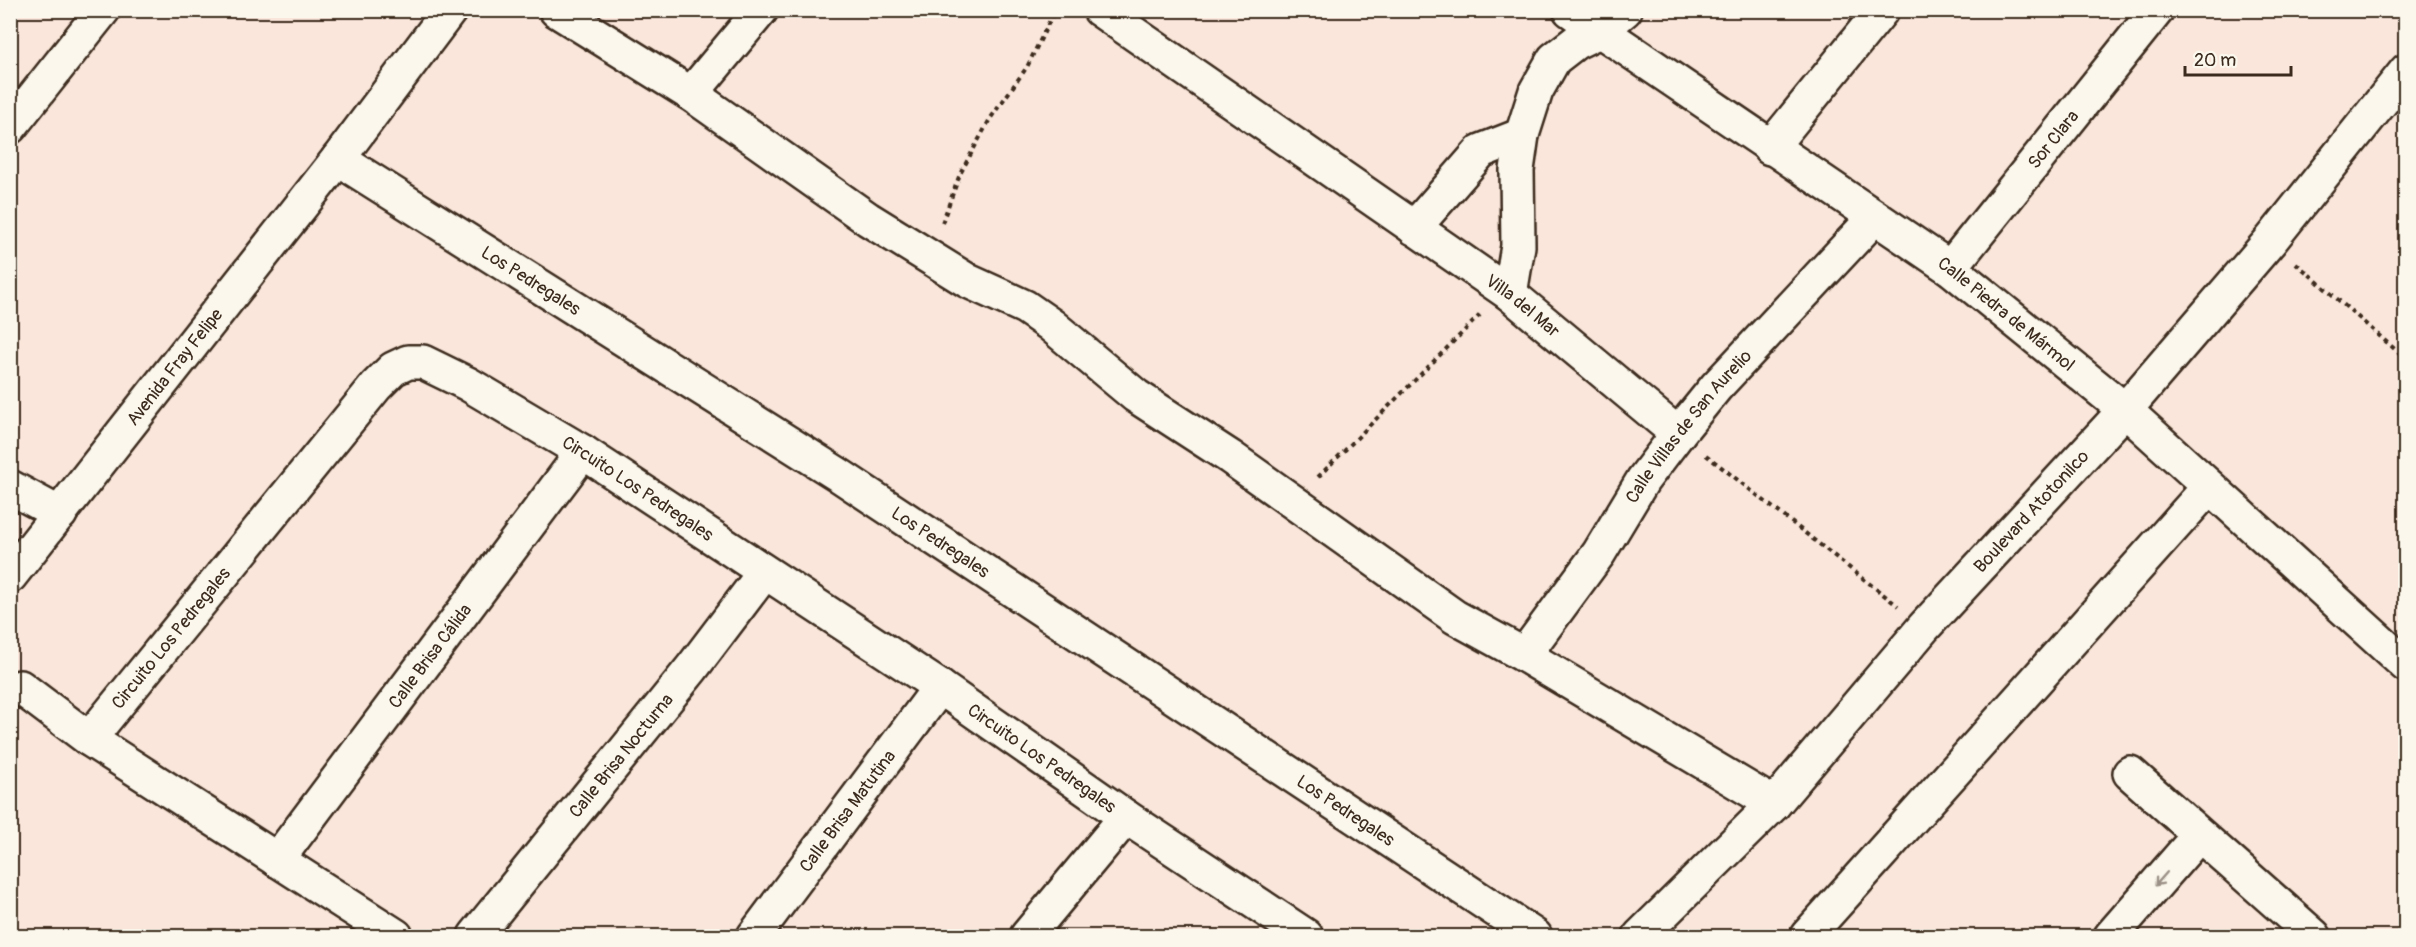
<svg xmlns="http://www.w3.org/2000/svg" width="2416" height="947" font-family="Pangolin,sans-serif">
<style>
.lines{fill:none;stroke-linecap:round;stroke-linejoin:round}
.street-casing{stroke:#3b2a1e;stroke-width:38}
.path{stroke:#3b2a1e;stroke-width:4;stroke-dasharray:4.5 4.5;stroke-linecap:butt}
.street{stroke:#fbf7ec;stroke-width:33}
.oneway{stroke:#9b9085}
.labels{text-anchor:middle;stroke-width:4.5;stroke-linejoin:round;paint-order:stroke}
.street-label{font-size:18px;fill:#3b2a1e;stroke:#fbf7ec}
</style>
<rect width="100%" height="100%" fill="#fae6da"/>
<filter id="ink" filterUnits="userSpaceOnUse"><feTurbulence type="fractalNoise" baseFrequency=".0167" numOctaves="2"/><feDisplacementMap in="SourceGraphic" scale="12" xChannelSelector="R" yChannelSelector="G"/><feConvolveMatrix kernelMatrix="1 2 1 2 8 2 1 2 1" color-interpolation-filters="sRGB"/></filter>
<g filter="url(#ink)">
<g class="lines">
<defs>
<g id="street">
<path d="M556 10 691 94 868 219 968 281 1025 307 1051 325 1136 396 1230 457 1455 617 1524 655 1774 804"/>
<path id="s1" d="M1100 10 1510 294 1678 434"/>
<path id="s2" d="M1570 10 1950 268 2125 410 2406 665"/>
<path d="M691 94 761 10"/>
<path d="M10 127 103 10"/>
<path d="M1770 148 1882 10"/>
<path id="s3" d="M338 159 839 475 1535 936"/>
<path d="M1414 228 1481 151 1522 135"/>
<path id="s4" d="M1950 268 2157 10"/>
<path d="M1510 294 1518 246 1517 170 1522 135 1536 91 1554 59 1576 42 1601 30 1625 10"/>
<path d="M10 487 60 514"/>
<path id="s5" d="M10 576 338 159 450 10"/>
<path id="s6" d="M1524 655 1599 553 1643 480 1678 434 1716 387 1875 217"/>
<path d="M20 687 89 739 396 936"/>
<path id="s7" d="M89 739 376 386 393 369 408 362H423L468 384 583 452 940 687 1126 817 1306 936"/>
<path d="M2130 773 2314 936"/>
<path id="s8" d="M277 860 583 452"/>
<path id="s9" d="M475 936 692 668 764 573"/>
<path id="s10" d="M754 936 940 687"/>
<path d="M1027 936 1126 817"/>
<path id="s11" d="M1640 936 1774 804 1924 627 2125 410 2271 240 2406 71"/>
<path d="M1807 936 2209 487"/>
<path d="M2111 936 2199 835"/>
</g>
</defs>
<use href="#street" class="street-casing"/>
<path class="path" d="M942 223 960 174 990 119 1027 67 1055 10
M2296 263 2406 359
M1706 455 1898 606
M1318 477 1480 315"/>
<use href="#street" class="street"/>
</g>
<defs><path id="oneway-shaft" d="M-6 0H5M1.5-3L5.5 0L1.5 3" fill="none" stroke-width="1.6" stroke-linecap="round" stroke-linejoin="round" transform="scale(1.5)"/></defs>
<use class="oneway" href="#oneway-shaft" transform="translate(2161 879) rotate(131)"/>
</g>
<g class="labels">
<g class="street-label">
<text dy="6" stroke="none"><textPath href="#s4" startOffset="165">Sor Clara</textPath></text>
<text dy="6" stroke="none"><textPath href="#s3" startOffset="228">Los Pedregales</textPath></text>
<text dy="6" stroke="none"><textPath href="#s1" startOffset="516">Villa del Mar</textPath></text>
<text dy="6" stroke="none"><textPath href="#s2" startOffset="532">Calle Piedra de Mármol</textPath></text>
<text dy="6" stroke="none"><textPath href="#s5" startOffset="266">Avenida Fray Felipe</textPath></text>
<text dy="6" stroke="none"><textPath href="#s6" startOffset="282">Calle Villas de San Aurelio</textPath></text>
<text dy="6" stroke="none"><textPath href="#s7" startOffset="760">Circuito Los Pedregales</textPath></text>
<text dy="6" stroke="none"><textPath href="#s11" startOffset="578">Boulevard Atotonilco</textPath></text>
<text dy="6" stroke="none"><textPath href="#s3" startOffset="714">Los Pedregales</textPath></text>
<text dy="6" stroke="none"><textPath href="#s7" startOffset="130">Circuito Los Pedregales</textPath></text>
<text dy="6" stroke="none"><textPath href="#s8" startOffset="255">Calle Brisa Cálida</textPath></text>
<text dy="6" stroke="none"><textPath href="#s9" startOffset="232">Calle Brisa Nocturna</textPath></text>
<text dy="6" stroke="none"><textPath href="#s7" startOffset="1246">Circuito Los Pedregales</textPath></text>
<text dy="6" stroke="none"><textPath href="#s3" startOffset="1200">Los Pedregales</textPath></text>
<text dy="6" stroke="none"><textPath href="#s10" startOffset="156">Calle Brisa Matutina</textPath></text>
</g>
</g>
<rect width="2416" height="947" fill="none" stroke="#fbf7ec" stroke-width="36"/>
<rect x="18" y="18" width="2380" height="911" fill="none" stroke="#3b2a1e" stroke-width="2" filter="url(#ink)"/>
<path d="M2185 66v9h106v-9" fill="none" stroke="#3b2a1e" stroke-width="3"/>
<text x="2194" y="66" font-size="18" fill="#3b2a1e" stroke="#fbf7ec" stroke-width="4.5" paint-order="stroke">20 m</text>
</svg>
